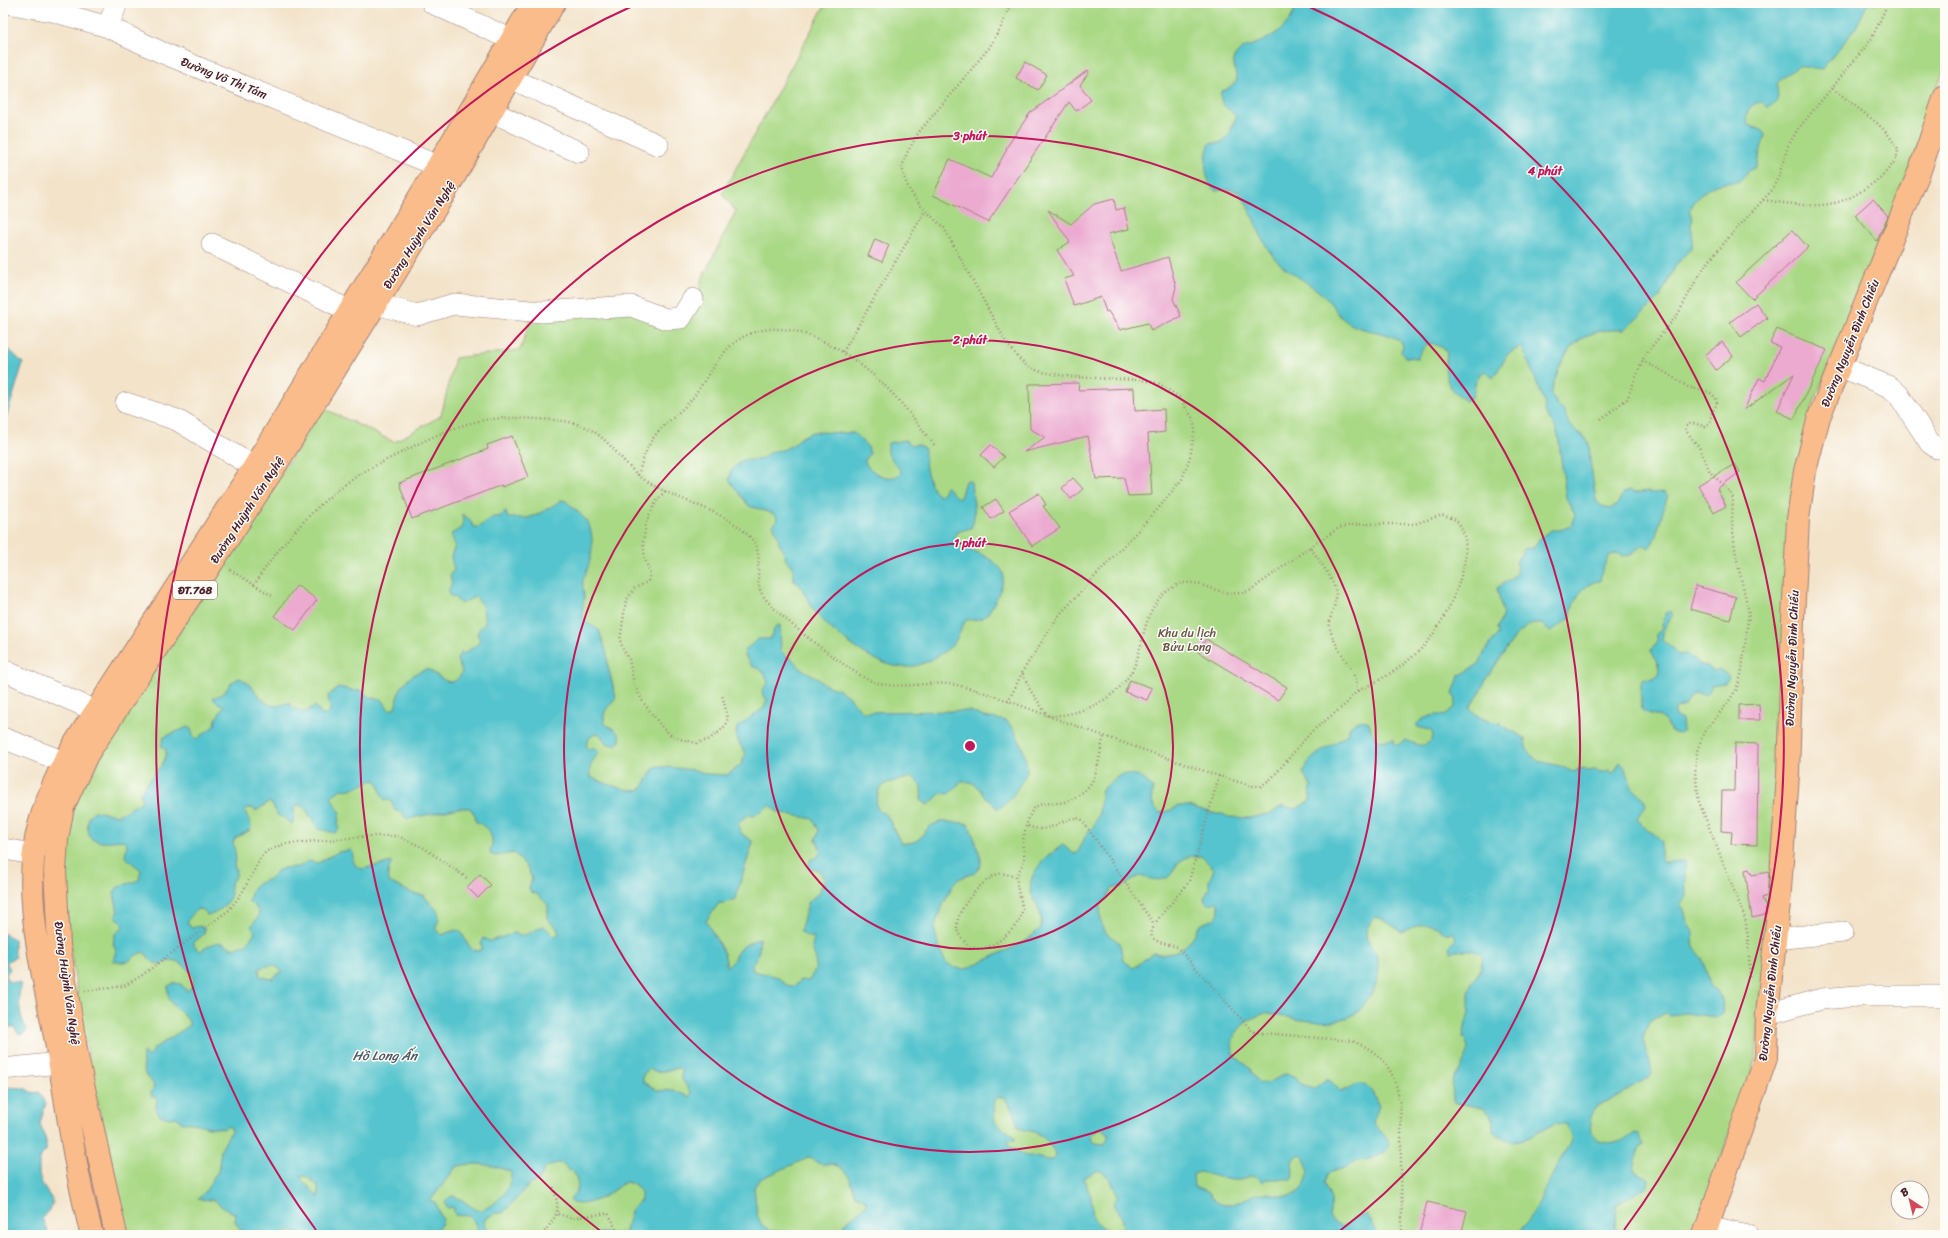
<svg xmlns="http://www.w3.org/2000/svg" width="1948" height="1238" font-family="Sriracha,sans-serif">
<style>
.green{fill:#aad986;stroke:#7a7c58}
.water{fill:#57c4ce;stroke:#50727c;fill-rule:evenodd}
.building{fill:#ecaad1}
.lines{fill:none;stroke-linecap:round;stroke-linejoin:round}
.minor-casing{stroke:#9e817a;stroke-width:22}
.major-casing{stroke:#9e817a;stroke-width:24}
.path{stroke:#9e817a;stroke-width:2.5;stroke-dasharray:1 3;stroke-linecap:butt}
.minor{stroke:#fff;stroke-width:21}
.major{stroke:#fabc8b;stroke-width:22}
.ring{fill:none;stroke:#c2185b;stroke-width:2}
.labels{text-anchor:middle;stroke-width:3;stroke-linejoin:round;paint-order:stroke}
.shield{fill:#fdfcf7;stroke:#806168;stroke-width:1}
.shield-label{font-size:11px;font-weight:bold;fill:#4a1f2b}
.street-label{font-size:12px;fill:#4a1f2b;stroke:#fdfcf7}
.park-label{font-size:12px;fill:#675746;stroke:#fdfcf7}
.water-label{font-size:13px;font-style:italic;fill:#4f5964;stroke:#fdfcf7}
.centre{fill:#c2185b;stroke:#fdfcf7;stroke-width:2}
.ring-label{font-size:12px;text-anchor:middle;font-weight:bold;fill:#c2185b;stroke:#fdfcf7;stroke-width:3;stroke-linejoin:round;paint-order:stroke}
</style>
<rect width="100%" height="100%" fill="#fdfcf7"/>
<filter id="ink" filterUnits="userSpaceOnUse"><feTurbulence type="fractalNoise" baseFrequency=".025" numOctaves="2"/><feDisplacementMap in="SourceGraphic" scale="8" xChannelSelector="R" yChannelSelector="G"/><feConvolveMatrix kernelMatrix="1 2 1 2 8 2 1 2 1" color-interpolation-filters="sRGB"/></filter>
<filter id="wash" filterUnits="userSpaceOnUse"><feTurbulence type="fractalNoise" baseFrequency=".012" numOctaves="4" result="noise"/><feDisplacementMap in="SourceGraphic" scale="16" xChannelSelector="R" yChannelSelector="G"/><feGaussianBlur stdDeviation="0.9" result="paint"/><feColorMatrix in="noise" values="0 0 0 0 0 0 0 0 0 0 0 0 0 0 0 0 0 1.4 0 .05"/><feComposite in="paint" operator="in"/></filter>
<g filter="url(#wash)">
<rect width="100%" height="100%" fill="#f3e3c9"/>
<path class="green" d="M826 3H1945V66L1910 168 1809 415 1756 1057 1694 1235H126C110 1158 92 1081 79 1004 69 941 57 875 72 812 77 794 89 776 96 760L323 408 394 442 441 416 455 358 520 350 532 317 630 312 665 325 699 300 701 281 736 211 722 194Z"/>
<path class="water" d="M1297 3H1868L1855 29 1822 69 1798 66 1777 83C1777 97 1782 98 1768 108L1762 102C1749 103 1744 114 1748 125L1762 130 1765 135 1756 167 1749 171 1738 182C1713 183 1703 188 1689 210L1693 219 1691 225 1693 240 1691 248 1676 265 1659 299 1624 330C1591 328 1570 339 1558 371 1555 379 1552 386 1551 395L1559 407 1564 411 1569 425 1584 437 1589 443 1590 460 1596 500 1600 505 1610 509 1617 505 1623 493 1630 490 1634 493 1648 491 1651 493 1664 492 1668 496C1661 511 1659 537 1649 548L1642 545 1631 555 1622 556 1617 553 1609 556 1602 570 1600 581C1587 581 1575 597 1572 609 1571 612 1571 615 1570 618L1550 632 1542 624H1531L1516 635 1486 679 1479 695 1473 702 1470 708C1478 719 1489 722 1501 723L1505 727 1525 738C1525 760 1543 762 1560 766 1564 767 1569 771 1574 772L1577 770 1584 768 1587 771 1595 770 1601 772 1609 770 1610 774 1615 771 1620 762C1626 767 1629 778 1631 785 1635 793 1644 795 1646 805L1637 818 1645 829 1653 833 1661 840V860L1664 862 1684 861 1686 865 1685 874 1686 896 1681 903V908L1684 909C1685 912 1685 915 1686 918 1690 932 1695 927 1693 945L1702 958 1711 987C1722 992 1724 1002 1722 1013L1716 1017 1686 1013 1670 1015 1665 1013 1650 1020C1648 1025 1644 1032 1644 1038 1643 1049 1651 1060 1653 1072L1648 1078 1633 1086 1620 1096 1612 1098 1598 1106 1590 1116 1592 1132 1599 1141C1619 1146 1619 1144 1635 1133L1639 1134 1644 1145 1638 1149 1634 1171 1649 1179 1647 1189 1636 1193 1616 1205 1615 1224 1617 1235H1517L1535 1210 1562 1156 1569 1145 1572 1137 1565 1124 1555 1123 1530 1137 1514 1142 1498 1136 1493 1131V1122L1490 1114 1483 1108 1456 1103 1453 1101C1453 1094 1451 1085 1454 1079 1462 1062 1475 1054 1463 1036L1469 1011V991L1473 980 1480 971 1483 957C1474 947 1464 950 1451 952L1449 946 1456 939 1454 933C1439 935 1442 927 1431 925 1421 923 1411 928 1402 932L1383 919 1375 917C1371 922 1365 928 1366 935 1367 942 1373 949 1376 954 1383 972 1375 991 1364 1005 1349 1025 1318 1023 1296 1019 1286 1017 1274 1012 1263 1014 1248 1018 1226 1035 1234 1053 1237 1060 1246 1064 1251 1069V1073L1260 1083H1268L1285 1074 1295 1076 1301 1084 1314 1088C1329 1079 1325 1074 1340 1091 1345 1091 1349 1089 1354 1086 1369 1077 1373 1096 1379 1106L1373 1122C1377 1129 1389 1137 1389 1145 1388 1157 1363 1160 1355 1162 1352 1163 1350 1166 1347 1167 1340 1170 1334 1170 1327 1174L1324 1183C1330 1197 1334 1199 1329 1215L1333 1222 1341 1227C1353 1222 1352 1217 1366 1214L1378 1235H1124L1121 1214 1113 1204 1118 1197 1110 1178 1099 1170 1083 1178 1091 1196 1093 1217 1097 1223 1107 1230 1108 1235H845L844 1225C850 1216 863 1212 867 1202L864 1199 854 1194C853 1181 845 1166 831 1164 827 1164 822 1165 818 1163 814 1161 813 1158 808 1158L760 1179 754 1187 757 1214 761 1224 770 1231 792 1232 797 1235H593L600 1233 624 1234 632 1209 641 1200V1192L634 1184 625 1182C619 1185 615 1190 610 1193 600 1199 582 1208 571 1202V1197C581 1190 578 1181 573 1171L568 1170 564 1164 557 1163 545 1168 538 1181 530 1184 503 1213H495L485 1219 484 1224 488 1235H478L477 1227 471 1216 455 1215 453 1207 447 1208 445 1201 452 1196C464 1198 470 1209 481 1211 498 1202 511 1193 511 1172 495 1165 472 1161 456 1167L430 1201 435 1202C439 1209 439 1214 443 1220L441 1225 428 1235H305L302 1232 299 1233 291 1230 280 1235H245L244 1230H240L235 1221 236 1214 225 1209 214 1200 198 1199 206 1191 213 1178 218 1172 221 1150 232 1129 227 1126 223 1129C218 1127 214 1128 209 1127 199 1125 195 1122 182 1123L177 1117 169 1118 159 1115 156 1107 157 1098 152 1097 151 1094 154 1085 145 1074 143 1065V1052L149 1057 153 1049 189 1026C191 1012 165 1011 168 986L174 983 181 984 187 991C202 981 188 966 176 961 168 958 162 966 155 963 150 961 148 956 144 952 126 957 136 965 113 961L116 951 113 943 115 934 123 927 120 919 116 918V916L118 912 114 893 118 887 139 880 141 870 125 857 127 843 123 840 101 842 91 839C87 830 85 818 94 811L118 815 140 803 143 797 140 795C144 780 168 766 166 750L161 746 164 737 188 727 191 729 193 736 197 739 215 725 216 719 224 706 215 701 213 698 224 693 231 683 239 678C255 683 259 705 276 706 280 706 285 703 289 703L292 707 304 713 315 706 322 715H326L330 710 328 696 338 687 356 691 361 690 371 698 382 699 389 710 395 708C397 703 396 700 398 695 403 681 413 673 427 669 440 675 452 693 462 672L457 659 461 652 464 654 479 643 480 640 477 634 479 629 485 624C484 616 483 601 475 597L461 604 454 597 449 595 448 591 452 583 450 575 454 570 451 557 455 546 451 534 462 528 463 524 462 514 469 519 474 527H479L493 517H499L506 512 508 518H527L537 515 562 500 566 501C574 510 586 516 590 528 594 541 592 557 587 570 586 574 583 577 583 581 582 589 585 593 584 599 581 618 581 620 599 630L607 654 608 667 616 697C609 708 601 710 605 724 612 729 621 731 620 741L615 745 606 744 600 734H595L590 737 586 745 589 749H596L599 753C592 760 589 766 590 777 607 784 619 789 638 791 648 784 648 774 656 766L695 770 707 774 727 775 741 765 746 753C740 746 734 736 737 727L764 708 767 699 763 696 762 691 768 682C765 672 761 669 751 666L745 655V650L758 639H770L776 626 780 625 781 651 787 657 793 660 800 668 814 676 827 686 838 689 848 696 863 712 969 711 984 717 1007 721C1019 736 1027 754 1027 773 1018 786 1011 803 997 809L991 801 985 798 980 789 971 782H961L949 794 941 793 928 805 921 800C922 790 922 783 912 777L887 783 879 789 876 805 879 811 886 814 901 843C926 845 919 829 937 823 941 821 945 822 949 822 956 823 961 822 968 824 972 831 982 857 981 864 978 875 963 875 956 881 951 886 934 922 935 928 935 939 941 953 946 963L955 968 966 969 1014 947 1027 940 1041 928C1043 909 1035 906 1031 892 1026 873 1049 854 1063 845L1074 854 1078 852 1087 833 1094 826 1099 813 1102 790 1113 780 1123 774 1137 775 1146 781 1153 788C1150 799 1152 805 1160 813L1171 810 1178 806H1189L1216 814H1223L1228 817 1250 818 1272 813 1282 806 1296 809 1310 801 1311 786 1303 773C1309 754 1330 748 1345 736 1349 732 1349 726 1354 723 1359 720 1363 720 1369 722L1372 733 1380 741 1394 739V744L1398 745 1405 740C1416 743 1421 750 1432 740L1433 734 1430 730 1417 727V724C1422 717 1437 713 1445 716L1455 707 1456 700 1453 694 1459 676 1479 664 1485 651 1498 634 1497 629 1503 614 1497 588 1512 578 1516 573 1517 560 1524 549 1533 548 1540 538 1551 530H1560L1571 526 1575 514 1566 498 1558 435 1555 427 1544 411 1545 403 1523 349 1520 347 1508 354 1493 378 1485 371 1481 373 1476 380 1473 396 1466 401C1446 387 1443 377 1447 353L1443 348 1432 343 1425 345 1417 358 1405 357 1401 352 1403 345C1392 329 1362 334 1346 321 1338 316 1334 307 1328 300 1310 280 1282 273 1268 249 1257 231 1252 210 1239 192L1227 189 1216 191C1203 181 1204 157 1210 143H1222L1229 135 1236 117C1228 106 1219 108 1221 91L1226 90 1237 81 1233 59C1245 43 1246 49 1262 41 1272 37 1285 28 1291 18 1294 13 1295 8 1297 3ZM374 780 379 784 380 791 384 799 391 801 395 811 401 812 407 819 459 808H470L475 815 476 822C485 825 494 834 492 845 491 849 489 850 490 854L495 856 514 853 526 866 532 878 529 888 531 892 538 895 548 905V920L557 928 559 934 554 936 544 926C531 930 528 939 515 933L490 941 484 938 481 943 482 949 478 951 473 950C458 936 468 923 442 935L435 929C445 909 433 910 424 895L414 894 389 882 388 871 392 862 362 869C354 867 352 860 353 852L351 850 338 852 318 863 308 861 299 867 284 868 277 871C268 887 253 875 249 902L255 906 259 912 258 918 251 926 255 932 246 945 232 948 220 942 212 944 200 951 194 946V942L203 935 205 929 200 926 191 928 187 921 197 909 204 910 207 915C217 915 228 904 231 894 231 891 230 888 230 884L236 876V871L234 864 236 858 233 842 235 838 250 830 251 825 245 811 247 808H253L256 811 269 802 272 804 278 816 285 818 289 823H293L294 809 297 805H303L318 829 335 833 339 829 338 825 340 812 332 800V796L341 789C352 792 364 783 374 780ZM770 805 776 811 782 813 813 819 819 831 816 839 821 851 817 858 811 859 809 865 811 869 818 870 825 879 818 894 809 901 800 931 808 937H814L812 948 816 959 815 970 809 981 800 980 795 986C782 987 784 979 775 976 768 974 760 973 753 971L752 964C759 960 760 946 759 938 753 941 744 945 739 950 734 956 735 961 727 966L724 953 706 921 719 903H725L735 899 753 842 741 833 738 825 741 820 748 815 754 816ZM1201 856 1214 869 1209 881V889L1204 898 1205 902 1209 905 1216 902 1218 903C1223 921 1208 920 1198 926 1192 946 1173 958 1153 953 1145 957 1141 964 1133 968L1123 961 1120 943 1106 933 1101 922 1100 904 1107 898 1113 887H1121L1140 876C1181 889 1165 865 1188 857 1192 856 1197 856 1201 856ZM270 965H274L282 971 272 979 260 976 259 969ZM678 1068 682 1071 681 1078 691 1093 689 1097 673 1090 659 1091 643 1082V1074L650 1069C660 1075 668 1069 678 1068ZM998 1097H1004L1014 1112 1018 1127C1022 1130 1025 1130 1030 1131 1043 1133 1050 1144 1056 1155L1052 1160C1042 1161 1036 1155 1026 1156L1009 1146 1008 1140H1015V1137C994 1119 993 1131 995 1099ZM1101 1129 1106 1131 1109 1135 1105 1144 1096 1143 1092 1141 1091 1136 1094 1132ZM1299 1154 1304 1158 1309 1172C1306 1182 1304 1189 1295 1194 1286 1199 1274 1193 1264 1193 1242 1195 1224 1220 1208 1191L1194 1187 1193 1174 1199 1172C1216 1175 1236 1186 1251 1176L1258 1178 1262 1183 1268 1179H1292L1293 1172 1292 1162ZM301 1176 307 1177 318 1186 319 1197 302 1180Z
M3 344 23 363 3 428Z
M812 432 854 433 868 447 870 454 865 460C866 472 892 484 901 473L900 470 888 454V443L905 440 912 445C918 444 921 445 925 449 924 465 927 483 938 496L943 493 946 486 956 497 960 498 965 481 969 480 971 482C972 497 978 514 971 528L957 532C953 539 954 542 960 548 973 549 998 560 1003 573 1006 582 991 612 984 617 979 620 972 620 966 620 960 629 959 639 951 646 941 656 922 666 908 667 879 670 833 634 816 613 809 605 804 590 799 584 796 582 795 581 793 578V568L786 560 784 551 778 542 779 540 773 525 776 522 777 517 772 513 749 506 729 480 731 471 742 460H759L773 451 783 450 796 443 800 438Z
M1670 611 1672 616 1664 629 1662 639 1679 655 1686 654 1701 665 1707 666 1714 672 1720 670 1727 674 1729 678 1725 683 1715 684 1712 685C1710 692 1709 695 1702 695L1699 693 1692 695 1685 706 1675 709V715L1682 719 1683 732 1679 734 1672 732C1668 726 1664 718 1657 716 1651 713 1647 714 1642 710 1641 705 1640 685 1642 680 1646 678 1651 681 1655 678 1664 671 1655 658 1651 651L1652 648 1658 641 1656 634 1661 629 1666 613Z
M3 933 14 939V951L16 957 7 961V964L10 969 7 973 6 978 10 982H19L21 986C17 994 20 1024 28 1029L23 1034H19L13 1026 3 1031Z
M3 1087 24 1088 33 1093 39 1092 46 1103 40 1123 46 1141V1151L41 1156 39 1165V1175L43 1186 53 1201 52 1206 42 1219 49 1235H3Z"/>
<g id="blocks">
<path class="building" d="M1025 62 1047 75 1038 90 1016 78Z
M1088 70 1089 72 1080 85 1091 100 1076 111 1069 102 988 222 933 195 950 159 991 178 1007 149 1006 148 1030 113Z
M1114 199 1116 210 1124 208 1129 229 1108 234 1121 271 1168 257 1176 287 1173 299 1181 316 1151 331 1148 323 1120 330 1108 311 1106 312 1101 297 1074 306 1064 279 1074 276 1057 250 1070 242 1048 210 1071 224 1094 204Z
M1873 199 1888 216 1877 241 1855 215Z
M1792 230 1808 247 1752 299 1736 282Z
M875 239 889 245 882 262 868 256Z
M1756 303 1767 318 1741 337 1730 322Z
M1777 329 1827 350 1794 419 1777 411 1794 374 1744 410 1759 378 1765 381 1780 347 1770 343Z
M1722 342 1733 356 1716 370 1705 355Z
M1079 383 1078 390 1134 388 1135 411 1164 409 1165 432 1148 434 1152 495 1128 496 1124 478 1096 479 1088 436 1024 452 1045 437 1030 429 1029 384Z
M512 436 528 477 502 487V485L412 519 399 483 488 449 487 445Z
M991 445 1004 457 994 467 981 455Z
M1735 464 1740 472 1717 489 1726 506 1714 513 1698 485Z
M1073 478 1083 489 1071 499 1062 488Z
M1039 493 1046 505 1043 506 1060 528 1032 546 1009 511Z
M996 499 1004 511 991 519 983 507Z
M297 585 317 600 295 630 274 616Z
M1696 586 1736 597 1730 620 1690 609Z
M1206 639 1287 687 1278 700 1198 652Z
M1130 680 1152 688 1147 700 1125 692Z
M1759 704 1760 720H1739V705Z
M1735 743 1758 744 1757 845 1731 844 1732 832 1721 831 1722 791H1734Z
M1749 869 1752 875 1769 872 1767 896 1762 898 1766 908 1765 915 1752 918 1745 870Z
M480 874 491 885 478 898 467 887Z
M1427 1202 1467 1211 1461 1235H1419Z"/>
</g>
</g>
<g filter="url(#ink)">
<use href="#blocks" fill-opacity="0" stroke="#9e817a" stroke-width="1"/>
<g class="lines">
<defs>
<path id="minor" d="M6 3 52 11 108 27 163 53 438 166
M432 3 512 40
M108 27 117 3
M512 79 658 145
M493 112 555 142 579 152
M212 244 350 311
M376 304 417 315 454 304 542 312 631 306 666 319 681 318 693 299
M1839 366 1890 387 1898 394 1930 443 1937 448H1945
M126 403 177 420 254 467
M3 670 96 711
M3 738 64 762
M3 849 34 854
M1775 939 1843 932
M1767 1014 1821 999 1857 996H1945
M3 1069 59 1063
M1707 1226 1747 1235"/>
<path id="major" d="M92 1235C75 1172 67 1106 56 1042 45 982 28 920 33 859 37 818 54 778 75 743L254 467 426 186 533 3
M116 1235 78 1061 59 945 55 871 57 839 63 807 87 755 274 468 443 196 554 3
M1704 1235 1766 1058 1767 1014 1779 904 1788 774 1793 619 1798 519 1805 471 1819 417 1920 170 1945 96"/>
</defs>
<use href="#minor" class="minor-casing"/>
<use href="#major" class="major-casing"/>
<path class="path" d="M1763 200C1802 205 1832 213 1866 188 1872 184 1878 180 1883 175 1890 167 1898 160 1898 149L1887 133 1877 123 1832 88
M843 352 925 211
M1642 361 1663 371 1688 387 1709 392 1716 398 1717 404 1712 412 1710 423 1705 427C1698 424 1691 421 1685 427L1686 431 1699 447 1710 472 1730 492 1733 498 1732 523 1736 556 1749 613 1741 676 1736 690 1727 704 1704 732 1697 751 1695 772 1699 802 1745 918 1748 938 1750 977
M1601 419 1627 399 1645 355 1678 314 1694 284 1705 266 1730 236 1773 189 1779 175 1788 146 1798 129 1871 40 1888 3
M638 475C643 460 647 444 658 432 669 420 683 410 693 398 708 377 721 348 745 336 793 311 857 357 889 390 906 407 920 427 935 446
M665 491 654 505 646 523 643 543 645 559 650 574 649 579 648 581 634 589 626 601 620 640 623 649 629 659 634 684 643 702 662 727 671 735 680 739 697 743 708 740 719 732 725 726 728 718 722 695
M1310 547 1339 528 1352 525 1372 524H1414L1442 515C1448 517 1455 518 1458 523 1482 551 1444 626 1422 648 1403 667 1382 680 1357 691
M230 570 274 597
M254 585C276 549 321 498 357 476 375 465 395 456 414 446 436 435 460 424 485 420 502 417 520 418 537 419 552 420 568 420 583 426 611 437 623 467 648 482 681 503 722 508 750 537 766 553 753 574 761 592 769 611 848 670 869 680 897 693 931 678 961 686 993 694 1024 707 1054 718 1109 738 1164 757 1219 776L1252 786H1261L1272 778 1311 732 1346 704 1357 691C1357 668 1337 653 1331 632 1326 619 1336 609 1336 596 1337 583 1318 559 1310 547L1251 590C1220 603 1198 573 1175 586 1145 603 1146 631 1137 659 1125 696 1084 716 1048 716L1030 690 1022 672
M1008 702 1024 669 1060 614 1157 510 1182 479 1190 457 1195 428 1192 417 1179 397 1158 383 1141 380 1072 377 1042 372 1030 368 1021 361 1006 342 944 228 921 206 910 191 905 180 902 167 907 153 919 132 989 48 1001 27 1011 3
M1219 776 1189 881C1184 892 1143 928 1153 938 1159 944 1170 944 1177 947L1253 1032 1352 1041C1406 1060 1401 1108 1401 1156 1401 1182 1402 1209 1402 1235
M1028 826C1052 837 1067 811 1082 820L1154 924
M1016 877C1010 875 1005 873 998 874 982 879 951 914 958 932 960 937 965 942 969 946 974 948 979 950 984 948 998 945 1023 924 1022 909 1022 899 1016 889 1017 879 1017 872 1023 866 1024 859 1025 854 1023 849 1023 844 1023 836 1027 822 1030 815 1036 799 1053 805 1064 802 1075 799 1085 792 1091 783 1099 770 1100 750 1104 736
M85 991 124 986 141 976 229 910 242 893 261 857 267 851 284 844 371 836H398L424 848 467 878
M558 1214 571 1218 608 1213 612 1220 618 1235
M542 1235C558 1213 561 1214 553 1186"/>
<use href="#minor" class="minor"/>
<use href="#major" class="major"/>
</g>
</g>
<g class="ring">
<circle cx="970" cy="746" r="203"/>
<circle cx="970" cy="746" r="406"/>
<path d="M603 1233A610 610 0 1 1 1337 1233"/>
<path d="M316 1230A813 813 0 0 1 639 3M1301 3A813 813 0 0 1 1624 1230"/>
</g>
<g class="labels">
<rect class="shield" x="173" y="581" width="44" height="18" rx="3"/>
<g class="shield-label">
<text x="195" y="594">ĐT.768</text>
</g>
<g class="street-label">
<text transform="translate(224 78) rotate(22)" y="4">Đường Võ Thị Tám</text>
<text transform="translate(419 235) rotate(-58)" y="4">Đường Huỳnh Văn Nghệ</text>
<text transform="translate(1850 343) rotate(-68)" y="4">Đường Nguyễn Đình Chiểu</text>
<text transform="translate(247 510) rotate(-57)" y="4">Đường Huỳnh Văn Nghệ</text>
<text transform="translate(1792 658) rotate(-88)" y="4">Đường Nguyễn Đình Chiểu</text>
<text transform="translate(67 983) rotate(82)" y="4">Đường Huỳnh Văn Nghệ</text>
<text transform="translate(1770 993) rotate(-84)" y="4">Đường Nguyễn Đình Chiểu</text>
</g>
<g class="park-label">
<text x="1187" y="637">Khu du lịch<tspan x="1187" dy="14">Bửu Long</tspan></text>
</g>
<g class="water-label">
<text x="385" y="1060">Hồ Long Ẩn</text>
</g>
</g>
<circle cx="970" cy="746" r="6" class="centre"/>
<g class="ring-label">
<text x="970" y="140">3 phút</text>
<text x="1545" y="175">4 phút</text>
<text x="970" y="344">2 phút</text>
<text x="970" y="547">1 phút</text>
</g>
<rect width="1948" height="1238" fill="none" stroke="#fdfcf7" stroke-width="16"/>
<g transform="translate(1910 1200) rotate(325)"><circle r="19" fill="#fdfcf7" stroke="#b5a4a5"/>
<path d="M0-3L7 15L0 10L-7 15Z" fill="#d1495b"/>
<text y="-6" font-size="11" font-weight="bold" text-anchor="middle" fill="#4a1f2b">B</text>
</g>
</svg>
